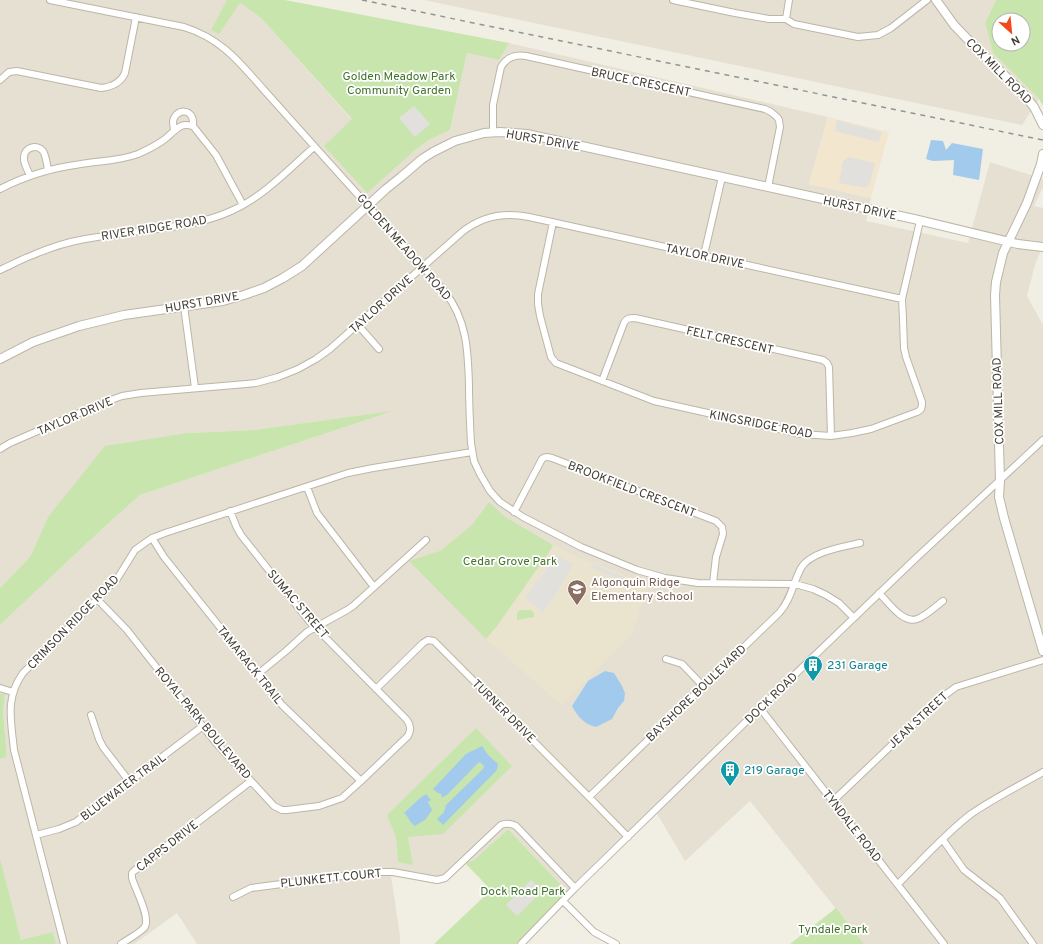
<svg xmlns="http://www.w3.org/2000/svg" width="1043" height="944" font-family="Overpass,sans-serif">
<style>
.residential{fill:#e5e0d2}
.commercial{fill:#f3e6cf}
.education{fill:#eae4ce}
.green{fill:#c9e5ae;fill-rule:evenodd}
.parking{fill:#e2e0dc}
.water{fill:#a1caed}
.lines{fill:none;stroke-linecap:round;stroke-linejoin:round}
.minor-casing{stroke:#bcb6a7;stroke-width:8}
.tertiary-casing{stroke:#bcb6a7;stroke-width:10}
.minor{stroke:#fff;stroke-width:6}
.tertiary{stroke:#fff;stroke-width:8}
.rail{stroke:#949494;stroke-width:1.5;stroke-dasharray:5 5;stroke-linecap:butt}
.labels{text-anchor:middle;stroke-width:3.5;stroke-linejoin:round;paint-order:stroke}
.street-label{font-size:12px;fill:#433e34;stroke:#fff}
.park-label{font-size:12px;fill:#41732a;stroke:#fff}
.education-label{font-size:12px;fill:#785e54;stroke:#fff;text-anchor:start}
.culture-label{font-size:12px;fill:#0d838f;stroke:#fff;text-anchor:start}
</style>
<rect width="100%" height="100%" fill="#f1eee4"/>
<path class="residential" d="M0 0H238L240 3 261 18 352 120 409 155 429 140 450 130 467 53 499 60 509 43 828 117 809 184 871 198 866 221 968 243 990 162 1043 179V187L1034 206 1043 208V245L1035 265 1027 296 1043 325V944H864L750 801 685 861 653 807 567 891 508 829 474 860 465 863 443 883 435 884 402 877 391 876 400 936V944H197L177 913 134 944H56L53 932 21 941 0 858V759L7 757 3 711 5 695 0 694V625L102 529 140 495 390 412 254 430 188 433 48 517 30 557 0 588Z
M424 0H996L985 23 993 53 1039 99 1022 125Z"/>
<path class="commercial" d="M828 117 889 132 871 198 809 184Z"/>
<path class="education" d="M553 545 575 556 649 585 631 636 562 705 486 639 497 626 549 552Z"/>
<path class="green" d="M227 0H285L509 43 499 60 467 53 450 130 429 140 414 151 367 193 324 146 352 119 261 18 240 3 219 34 211 30Z
M996 0H1043V106L1039 99 993 53 985 23ZM999 20H1023V44H999Z
M393 411 140 495 102 529 0 625V588L30 557 48 517 105 446 188 433 254 430Z
M489 502 505 517 553 545 549 552 497 626 486 639 409 561 440 551 472 525Z
M520 610H531L534 613V617L517 620V613Z
M0 694H5L3 711 7 757 0 759Z
M476 728 512 766 443 834 408 837 413 865 398 862 396 837 387 815Z
M508 829 565 889 567 891 566 894 516 944H434L491 890 465 863 474 860Z
M0 858 21 940 53 932 56 944H0Z
M836 908 864 944H790Z"/>
<path class="parking" d="M414 106 430 124 415 137 399 118Z
M837 120 882 132 879 142 835 131Z
M849 157 875 163 870 183 866 188 839 183 843 161Z
M557 555 573 564 558 591 543 613 525 598Z
M592 564 624 577 623 581 591 568Z
M531 880 542 891 517 916 506 905Z"/>
<path class="water" d="M931 140 943 141 946 150 952 143 983 149 979 180 953 175 954 160 933 161 926 159Z
M605 671 614 673 622 686 625 693 624 701 618 708 612 719 596 727C584 724 578 717 572 706L588 681Z
M482 746 488 755 498 764 497 770 443 825 437 819 444 812 446 805 483 769 484 766 480 762 478 763 448 794 442 798 441 794 438 793 433 789 466 754Z
M426 794 431 800 428 802 432 810 426 819 415 826C409 822 409 817 404 813L419 799Z"/>
<g class="lines">
<defs>
<path id="minor" d="M50 0 184 27C222 39 239 62 264 90 281 109 298 128 315 147 358 195 402 243 445 292 467 320 468 351 469 385 469 404 470 424 471 443L474 461 480 474 490 491 500 502 523 517 581 547 637 570 665 578 698 583 795 584 813 589 826 595 839 603 854 618
M673 0 735 13 769 19H786L794 24 858 37 878 35 891 28 927 0
M786 19 789 0
M0 80 9 72 17 71 101 88C112 87 121 82 125 73L136 17
M174 131C174 128 173 125 173 122 174 109 195 106 193 126
M493 132V105L501 67C507 57 515 54 526 56L765 109 771 112 777 117 779 120 780 127 768 187
M30 176C28 170 23 163 24 157 24 148 37 143 43 151 46 156 47 164 48 170
M0 189C27 175 51 168 81 164 100 161 119 161 138 154 147 150 157 145 165 139 170 135 175 129 181 126 185 124 189 125 193 126L216 155 243 205
M553 222 538 294V304L540 316 551 357 556 363 654 401 801 434 831 436 852 433 871 429 917 412C922 410 922 407 922 402L906 357 904 348 903 319 902 299 920 221
M704 255 722 177
M0 270C11 265 22 259 33 255 49 248 68 242 85 239 109 235 133 232 157 229 183 225 207 222 231 211 263 197 288 170 314 147
M184 306 195 388
M358 325 379 349
M602 381 624 323C627 318 629 318 635 318L823 360 827 363 829 367 831 436
M0 449 10 443 100 404 122 396 141 393 246 384 256 383 278 377 298 369 316 359 330 349 462 232C482 216 505 212 529 217L902 299
M307 487 317 513 374 587
M514 512 542 459C546 456 548 457 552 458L716 521 722 527 723 534 716 557 713 583
M152 538 164 557 282 705 361 781
M879 593C888 602 903 624 917 619 926 616 936 606 943 601
M97 599 127 630 216 743 274 806 282 810H287L319 806 342 798 361 781 408 736C411 730 411 726 407 720L309 621 241 535 237 528 230 511
M666 659 682 664 703 686
M258 674 286 651 307 632 347 610 353 606 426 540
M0 688 13 692
M376 689 423 643 428 640 434 641 589 797 628 837
M760 708 944 944
M91 715 99 739 103 747 129 781
M589 797 779 613C791 600 793 583 801 568 810 552 842 547 860 543
M833 801 941 698 956 687 1043 660
M36 835 59 829 76 822 203 726
M943 840 964 870 1000 898 1005 905 1033 944
M898 884C921 861 945 834 971 814 994 798 1019 786 1043 772
M233 897 251 888 373 872H393L437 880 445 878 501 825C506 823 510 823 516 826L575 888
M563 901 594 932 616 944
M64 944 14 750C11 720 5 698 23 673L117 579 135 550 142 545 152 538 165 533 348 473 373 468 472 452
M121 944C128 939 138 934 144 928 152 919 135 889 132 878V873L134 871 251 781
M521 944 575 888 760 708 914 560 1043 440"/>
<path id="tertiary" d="M936 0 954 25 977 49 1021 91 1034 107 1043 125
M1043 154 1041 164 1027 203 1003 253 996 282 995 295 1000 481 999 497 1004 518 1043 651
M0 359 33 342 79 326 124 315 223 301 244 295 264 288 283 278 302 266 386 189 401 177 422 159 433 152 455 141 484 133 500 132 527 134 914 219 1018 244 1043 247"/>
</defs>
<use href="#minor" class="minor-casing"/>
<use href="#tertiary" class="tertiary-casing"/>
<use href="#minor" class="minor"/>
<use href="#tertiary" class="tertiary"/>
<path class="rail" d="M362 0 1043 140"/>
</g>
<defs>
<symbol id="school-pin" viewBox="-11 -11 22 30"><path d="M0 17L-7.5 6A9.5 9.5 0 1 1 7.5 6Z" fill="#8d6e63" stroke="#fff"/><path d="M0-5L7-2L0 1L-7-2ZM-4 1L0 2.5L4 1V4Q0 6-4 4Z" fill="#fff"/></symbol>
<symbol id="building-pin" viewBox="-11 -11 22 30"><path d="M0 17L-7.5 6A9.5 9.5 0 1 1 7.5 6Z" fill="#0f9aa8" stroke="#fff"/><path d="M-4-6H4V6H1V3H-1V6H-4ZM-2.5-4.3h1.7v1.8h-1.7ZM.8-4.3h1.7v1.8H.8ZM-2.5-1h1.7V.8h-1.7ZM.8-1h1.7V.8H.8Z" fill="#fff"/></symbol>
</defs>
<g fill-rule="evenodd">
<use href="#school-pin" x="566" y="578" width="22" height="30"/>
<use href="#building-pin" x="802" y="654" width="22" height="30"/>
<use href="#building-pin" x="719" y="759" width="22" height="30"/>
</g>
<g class="labels">
<g class="street-label">
<text transform="translate(999 71) rotate(45)" y="4">COX MILL ROAD</text>
<text transform="translate(641 82) rotate(12)" y="4">BRUCE CRESCENT</text>
<text transform="translate(543 140) rotate(10)" y="4">HURST DRIVE</text>
<text transform="translate(860 208) rotate(12)" y="4">HURST DRIVE</text>
<text transform="translate(154 228) rotate(-9)" y="4">RIVER RIDGE ROAD</text>
<text transform="translate(404 247) rotate(49)" y="4">GOLDEN MEADOW ROAD</text>
<text transform="translate(705 256) rotate(12)" y="4">TAYLOR DRIVE</text>
<text transform="translate(202 302) rotate(-10)" y="4">HURST DRIVE</text>
<text transform="translate(381 304) rotate(-42)" y="4">TAYLOR DRIVE</text>
<text transform="translate(730 340) rotate(13)" y="4">FELT CRESCENT</text>
<text transform="translate(998 401) rotate(-92)" y="4">COX MILL ROAD</text>
<text transform="translate(75 416) rotate(-23)" y="4">TAYLOR DRIVE</text>
<text transform="translate(761 424) rotate(11)" y="4">KINGSRIDGE ROAD</text>
<text transform="translate(632 489) rotate(21)" y="4">BROOKFIELD CRESCENT</text>
<text transform="translate(298 604) rotate(49)" y="4">SUMAC STREET</text>
<text transform="translate(73 622) rotate(-46)" y="4">CRIMSON RIDGE ROAD</text>
<text transform="translate(250 665) rotate(51)" y="4">TAMARACK TRAIL</text>
<text transform="translate(696 693) rotate(-44)" y="4">BAYSHORE BOULEVARD</text>
<text transform="translate(771 698) rotate(-44)" y="4">DOCK ROAD</text>
<text transform="translate(504 711) rotate(45)" y="4">TURNER DRIVE</text>
<text transform="translate(918 720) rotate(-43)" y="4">JEAN STREET</text>
<text transform="translate(203 723) rotate(50)" y="4">ROYAL PARK BOULEVARD</text>
<text transform="translate(123 787) rotate(-37)" y="4">BLUEWATER TRAIL</text>
<text transform="translate(852 826) rotate(52)" y="4">TYNDALE ROAD</text>
<text transform="translate(167 846) rotate(-38)" y="4">CAPPS DRIVE</text>
<text transform="translate(331 878) rotate(-6)" y="4">PLUNKETT COURT</text>
</g>
<g class="park-label">
<text x="399" y="80">Golden Meadow Park<tspan x="399" dy="14">Community Garden</tspan></text>
<text x="510" y="565">Cedar Grove Park</text>
<text x="523" y="895">Dock Road Park</text>
<text x="833" y="933">Tyndale Park</text>
</g>
<g class="education-label">
<text x="591" y="586">Algonquin Ridge<tspan x="591" dy="14">Elementary School</tspan></text>
</g>
<g class="culture-label">
<text x="827" y="669">231 Garage</text>
<text x="744" y="774">219 Garage</text>
</g>
</g>
<g transform="translate(1011 32) rotate(153)"><circle r="19" fill="#ffffff" stroke="#b4b2ae"/>
<path d="M0-3L7 15L0 10L-7 15Z" fill="#f3481a"/>
<text y="-6" font-size="11" font-weight="bold" text-anchor="middle" fill="#433e34">N</text>
</g>
</svg>
